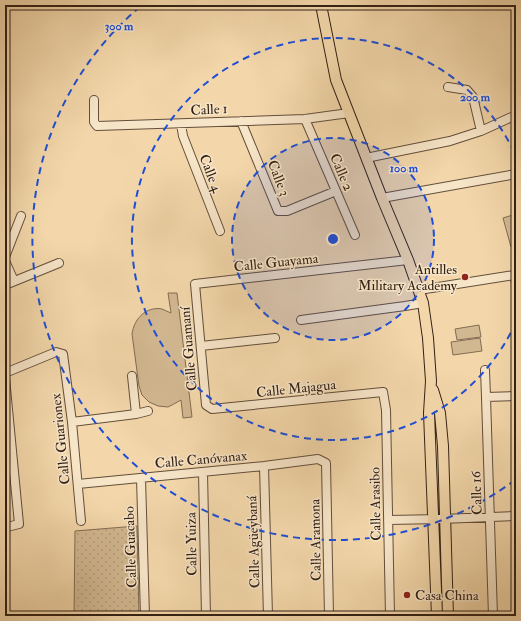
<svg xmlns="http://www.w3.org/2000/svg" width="521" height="621" font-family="'IM FELL Double Pica',serif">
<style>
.grass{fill:url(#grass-dots);stroke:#826c54}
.pitch{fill:#d2b891;stroke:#826c54}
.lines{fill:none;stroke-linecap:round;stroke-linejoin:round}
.minor-casing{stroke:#634e3b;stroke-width:10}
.major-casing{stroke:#332116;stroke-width:12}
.minor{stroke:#f7e5c8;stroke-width:8}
.major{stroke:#f3d7aa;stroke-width:10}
.ring{fill:none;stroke:#1d4ed8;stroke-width:2;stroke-dasharray:7 5}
.poi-dot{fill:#8f2418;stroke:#f7e5c8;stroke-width:1.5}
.labels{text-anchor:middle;stroke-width:3;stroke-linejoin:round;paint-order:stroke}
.street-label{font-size:14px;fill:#332116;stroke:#f7e5c8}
.poi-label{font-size:14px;fill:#332116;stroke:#f7e5c8;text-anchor:end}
.centre{fill:#1d4ed8;stroke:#f7e5c8;stroke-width:2}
.ring-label{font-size:12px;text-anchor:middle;font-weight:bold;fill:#1d4ed8;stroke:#f7e5c8;stroke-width:3;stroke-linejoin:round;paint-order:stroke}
</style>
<defs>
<pattern id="grass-dots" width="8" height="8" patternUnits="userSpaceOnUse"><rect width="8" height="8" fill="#d2b891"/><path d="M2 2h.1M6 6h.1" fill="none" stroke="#b59e7c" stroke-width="1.8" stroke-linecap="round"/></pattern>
</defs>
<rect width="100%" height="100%" fill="#f3d7aa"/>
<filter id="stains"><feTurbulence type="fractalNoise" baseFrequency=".005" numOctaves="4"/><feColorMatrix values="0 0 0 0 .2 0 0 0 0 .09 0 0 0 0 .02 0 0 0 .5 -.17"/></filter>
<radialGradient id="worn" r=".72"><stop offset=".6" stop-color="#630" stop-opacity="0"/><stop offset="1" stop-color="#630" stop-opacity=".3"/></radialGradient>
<path class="grass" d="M137 526 139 616H74L75 531Z"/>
<path class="pitch" d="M516 214V245L511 247 503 218Z
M168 293H177L192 417 183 418 181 400 172 405 168 407 158 406 149 402 142 395 139 386 132 334C134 319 146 306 162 309 165 310 168 312 171 313Z
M479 325 481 337 457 340 455 329Z
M480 338 482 351 453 355 451 342Z"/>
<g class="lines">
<defs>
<path id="minor" d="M448 87 467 90 473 97 481 131
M94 100V122L97 126 305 119 349 113
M305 119 355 235
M241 121 278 211H287L336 191
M181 124 183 136 220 231
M366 158 450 141 481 131 516 115
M382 198 516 174
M5 257 21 216
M5 261 14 281
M5 285 59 263
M419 290 514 275 516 283
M301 320 405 306 423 303
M201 346 275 338
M485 370 486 397 493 616
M5 373 56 352 63 354 72 422 81 521
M132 376 136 414
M5 378 19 524 7 527H5
M486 397 516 396
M72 422 136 414 148 411
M264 466 268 616
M203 472 206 616
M141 478 145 616
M78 484 264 466 318 459 326 463 329 616
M388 520 441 519 516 516
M390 616 386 410 383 392 212 409 206 405 195 284 408 260"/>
<path id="major" d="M321 5 336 80 382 198 408 260 423 303 428 338 431 381 429 413 437 616
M433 390 440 413 443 446 448 616"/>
</defs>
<use href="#minor" class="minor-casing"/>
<use href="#major" class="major-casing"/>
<use href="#minor" class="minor"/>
<use href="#major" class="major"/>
</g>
<circle cx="333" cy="239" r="101" fill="#1d4ed8" fill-opacity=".12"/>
<g class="ring">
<circle cx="333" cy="239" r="101"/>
<path d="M516 322A201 201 0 1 1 516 156"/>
<path d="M515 480A302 302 0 0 1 141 6"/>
</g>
<g class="poi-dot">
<circle cx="465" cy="277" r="4"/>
<circle cx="407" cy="595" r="4"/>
</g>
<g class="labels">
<g class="street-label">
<text transform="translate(209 109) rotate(-3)" y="5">Calle 1</text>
<text transform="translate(342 172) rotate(67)" y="5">Calle 2</text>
<text transform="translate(211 173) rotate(69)" y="5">Calle 4</text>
<text transform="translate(279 178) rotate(68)" y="5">Calle 3</text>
<text transform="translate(276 262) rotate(-6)" y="5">Calle Guayama</text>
<text transform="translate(188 349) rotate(-95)" y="5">Calle Guamaní</text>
<text transform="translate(296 388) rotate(-6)" y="5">Calle Majagua</text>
<text transform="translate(60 439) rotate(-96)" y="5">Calle Guarionex</text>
<text transform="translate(201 459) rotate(-5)" y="5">Calle Canóvanax</text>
<text transform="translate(476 493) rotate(-92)" y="5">Calle 16</text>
<text transform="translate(375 504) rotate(-91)" y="5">Calle Arasibo</text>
<text transform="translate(315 540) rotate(-91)" y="5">Calle Aramona</text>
<text transform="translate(253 542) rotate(-92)" y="5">Calle Agüeybaná</text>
<text transform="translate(191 544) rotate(-91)" y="5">Calle Yuiza</text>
<text transform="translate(130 547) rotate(-92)" y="5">Calle Guacabo</text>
</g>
<g class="poi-label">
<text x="457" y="274">Antilles<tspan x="457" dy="16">Military Academy</tspan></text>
<text x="415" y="600" text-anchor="start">Casa China</text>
</g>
</g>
<circle cx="333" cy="239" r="6" class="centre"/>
<g class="ring-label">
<text x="119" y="30">300 m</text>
<text x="475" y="101">200 m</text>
<text x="404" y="172">100 m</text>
</g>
<rect width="521" height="621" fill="none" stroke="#f3d7aa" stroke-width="20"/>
<rect x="6" y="6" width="509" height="609" fill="none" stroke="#332116" stroke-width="2"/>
<rect x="10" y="10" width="501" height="601" fill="none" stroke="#332116"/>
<rect width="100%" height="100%" filter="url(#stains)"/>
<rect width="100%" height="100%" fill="url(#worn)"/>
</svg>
